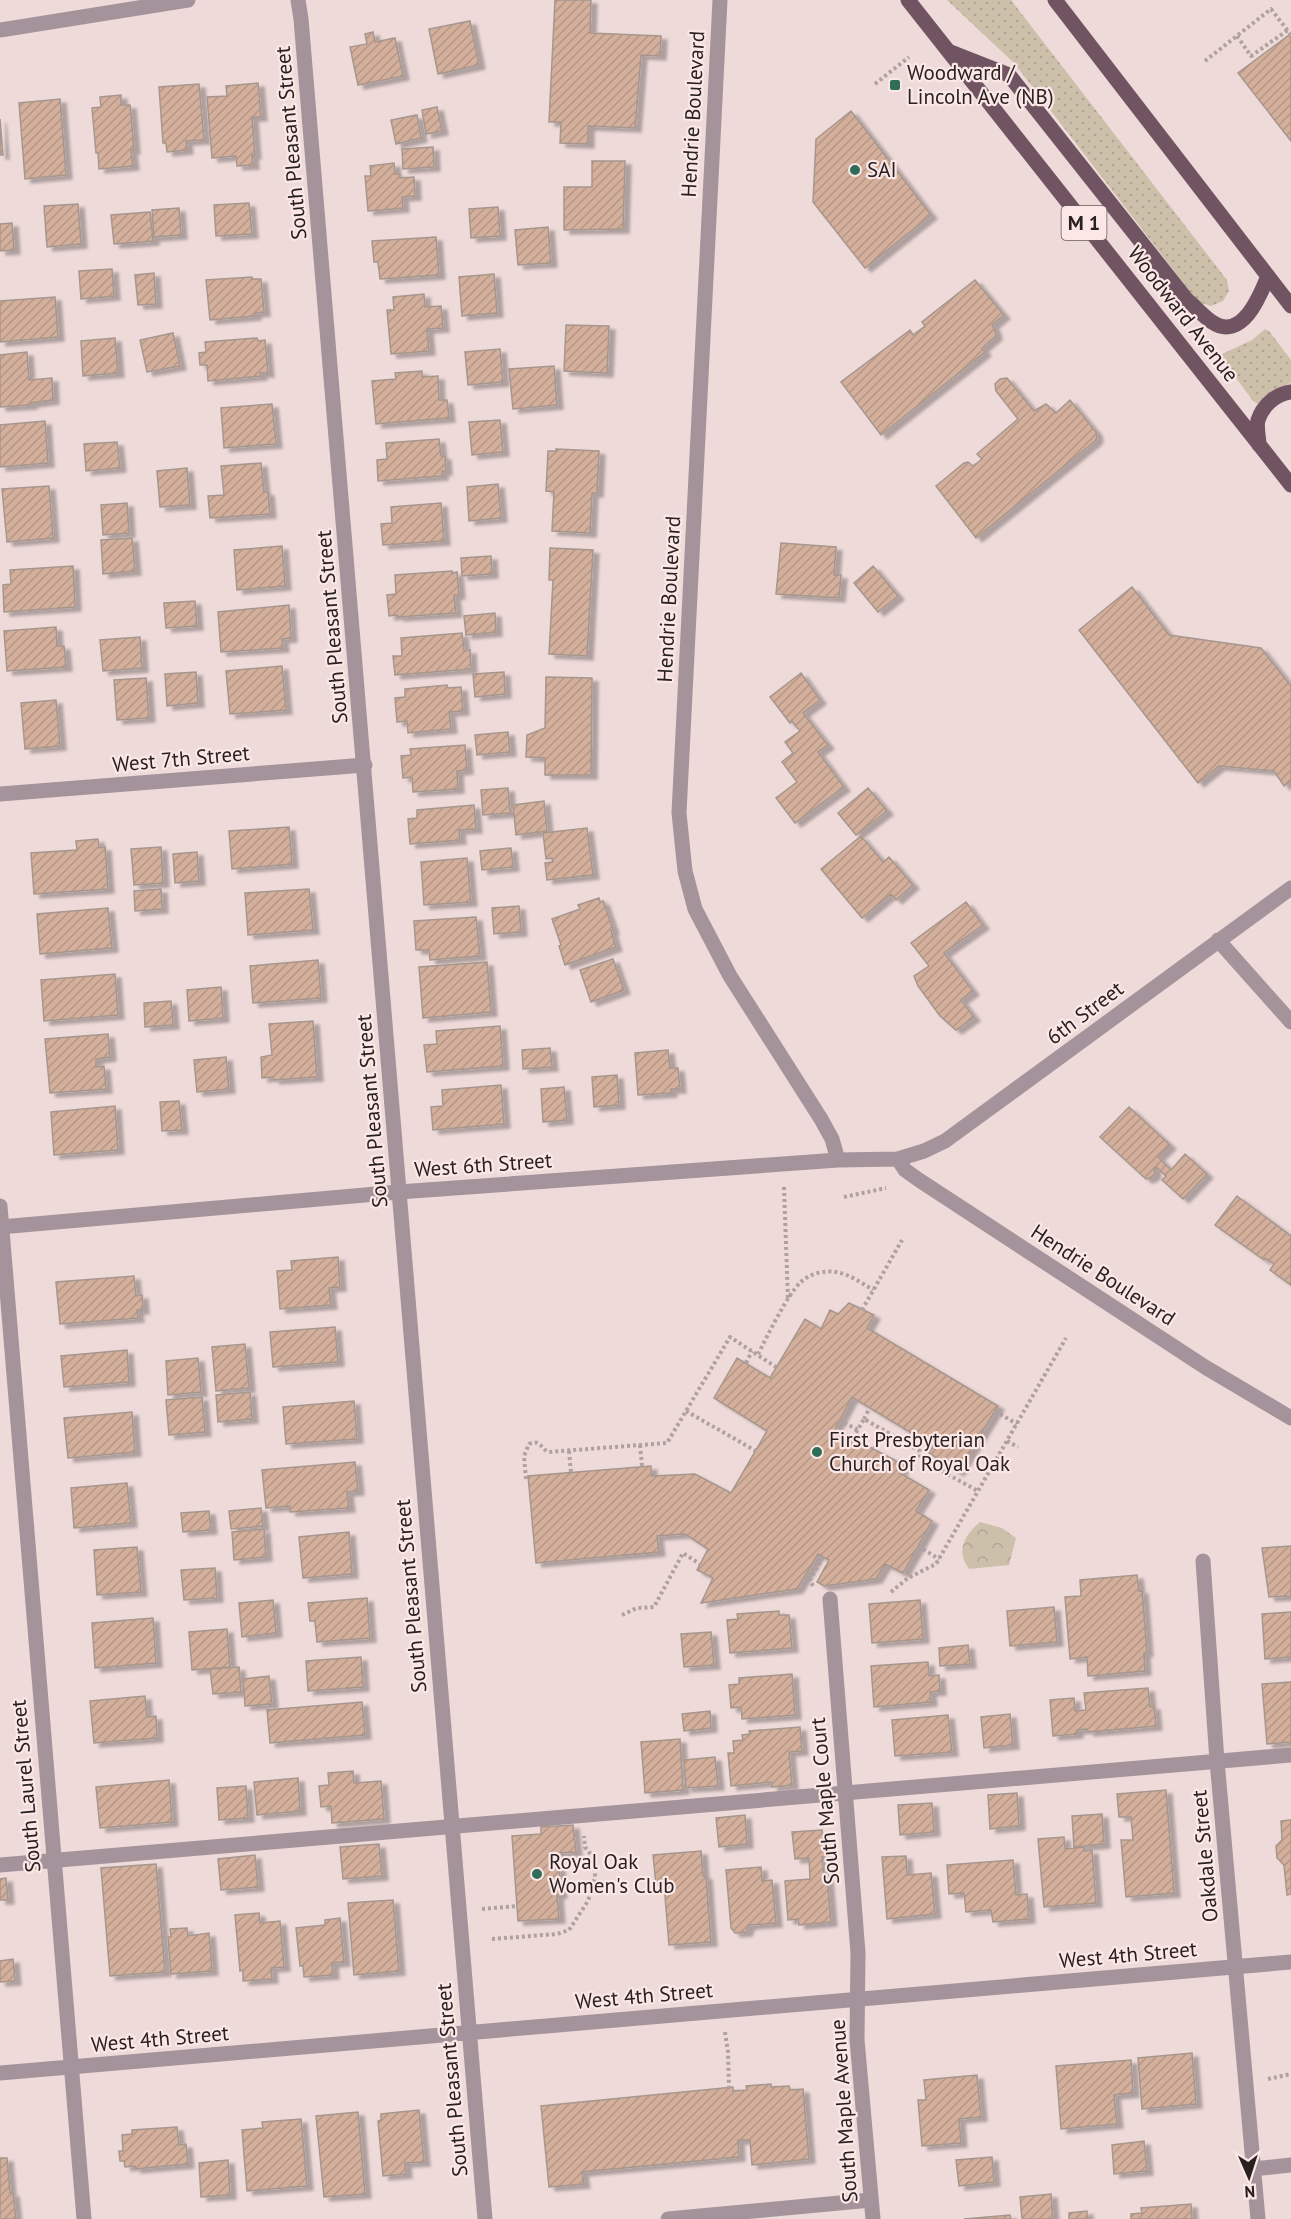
<svg xmlns="http://www.w3.org/2000/svg" width="1291" height="2219" font-family="'PT Sans',sans-serif">
<style>
.grass{fill:url(#grass-dots)}
.forest{fill:url(#forest-crowns)}
.building{fill:url(#building-hatch);stroke:#a6978e;stroke-width:1.5;filter:url(#shadow)}
.lines{fill:none;stroke-linecap:round;stroke-linejoin:round}
.path{stroke:#b0a09f;stroke-width:4;stroke-dasharray:3 3;stroke-linecap:butt}
.minor{stroke:#a4939a;stroke-width:15}
.major{stroke:#715462;stroke-width:15}
.poi-dot{fill:#2f6d59;stroke:#fbe7e6;stroke-width:2}
.labels{text-anchor:middle;stroke-width:4.5;stroke-linejoin:round;paint-order:stroke}
.shield{fill:#fbe7e6;stroke:#685c5c;stroke-width:1.5}
.shield-label{font-size:20px;font-weight:bold;fill:#292121}
.poi-label{font-size:21px;fill:#292121;stroke:#fbe7e6;text-anchor:start}
.street-label{font-size:21px;fill:#292121;stroke:#fbe7e6}
</style>
<defs>
<pattern id="grass-dots" width="8" height="8" patternUnits="userSpaceOnUse" patternTransform="scale(1.5)"><rect width="8" height="8" fill="#cdc0ab"/><path d="M2 2h.1M6 6h.1" fill="none" stroke="#b0a593" stroke-width="1.8" stroke-linecap="round"/></pattern>
<pattern id="forest-crowns" width="20" height="18" patternUnits="userSpaceOnUse" patternTransform="scale(1.5)"><rect width="20" height="18" fill="#cdc0ab"/><path d="M2 6a3 3 0 1 1 6 0M12 15a3 3 0 1 1 6 0" fill="none" stroke="#b0a593"/></pattern>
<pattern id="building-hatch" width="6" height="6" patternUnits="userSpaceOnUse" patternTransform="scale(1.5)"><rect width="6" height="6" fill="#d4af9c"/><path d="M-1 1l2-2M0 6l6-6M5 7l2-2" fill="none" stroke="#b69686"/></pattern>
<filter id="shadow"><feDropShadow dx="6" dy="4" stdDeviation="1.5" flood-color="#0004"/></filter>
</defs>
<rect width="100%" height="100%" fill="#eedad9"/>
<path class="grass" d="M947 0H1011L1227 280 1229 291 1223 301 1211 306 1198 302 1014 63Z
M1265 329 1269 331 1291 360V383L1272 391 1258 404 1253 401 1222 359V354L1252 340Z"/>
<path class="forest" d="M980 1522 1002 1528 1016 1538 1009 1565 969 1569C955 1551 965 1535 980 1522Z"/>
<path class="building" d="M555 0H591L590 33 661 36 660 56 641 55 635 128 588 126V144L560 143 561 122H549Z
M470 21 479 65 438 74 429 29Z
M373 32 375 42 395 38 403 76 358 85 350 47 367 44 365 34Z
M1289 35 1291 38V141L1238 73Z
M258 83 261 117H252L255 155H252L253 165 237 166 236 156 212 158 207 97 227 96 226 86Z
M199 84 204 140 186 141 187 150 167 152 166 143H163L159 87Z
M121 95V105H130L134 150H131L133 166 99 169 98 153H96L92 108 101 107 100 97Z
M60 99 66 175 25 179 19 103Z
M437 107 442 131 426 134 422 110Z
M851 111 931 215 865 268 813 202 816 139Z
M417 115 421 138 396 144 391 120Z
M0 119 3 155H0Z
M433 147 434 167 403 169 402 149Z
M592 161H625L623 229 564 230V187H592Z
M394 163 395 174H400V178L414 177 415 196 402 197 403 208 368 211 365 176H371L370 166Z
M249 203 252 234 216 236 214 205Z
M78 204 81 244 47 247 44 206Z
M498 207 500 236 471 238 469 209Z
M179 208 181 235 154 237 152 210Z
M150 212 153 241 114 244 111 215Z
M12 223 14 250 0 251V224Z
M548 227 551 263 518 265 515 230Z
M436 237 439 275 380 279 378 262H374L372 241Z
M112 269 114 296 81 299 79 271Z
M154 273 156 304 138 305 135 275Z
M494 274 497 313 462 316 459 277Z
M252 277V279H261L264 312 255 313V316L210 320 206 280Z
M975 280 1004 315 992 325 995 330 996 336 982 348 985 352 881 435 841 382 910 330 913 335 925 326 922 322Z
M424 294 425 307 441 306 443 328 427 329 429 351 391 354 387 310H394L393 297Z
M55 297 58 337 0 342V301Z
M566 325 609 326 607 373 564 371Z
M173 333 180 366 147 372 140 340Z
M115 338 118 373 83 376 81 341Z
M257 338 258 341 265 340 268 373H260L261 376 208 381 207 365H200L199 353 206 352 205 342Z
M500 349 503 382 468 385 465 352Z
M27 352 29 380 52 378 53 400 31 403V405L0 407V355Z
M554 366 557 405 513 409 509 369Z
M422 371V377L438 376 439 400H447L449 418 376 424 372 381 396 379 395 373Z
M1007 378 1034 411 1046 404 1056 413 1070 400 1096 432 1097 438 1094 442 976 538 936 486 964 463 968 462 973 466 982 459 977 454 1018 419 996 391 995 384 1000 379Z
M272 404 276 444 224 448 221 408Z
M500 420 503 452 472 455 469 422Z
M45 421 48 463 0 467V425Z
M439 439 441 456H445L446 471H442V476L378 481 377 460 387 459 386 443Z
M117 442 120 468 86 471 84 444Z
M556 449 599 451 597 493H592L590 533 552 531 554 492 546 491 548 451H557Z
M261 463 264 492H268L270 514 210 518 208 496 224 495 221 466Z
M187 468 190 505 160 507 157 471Z
M498 484 501 518 469 521 467 487Z
M49 486 53 538 7 542 2 489Z
M127 503 129 533 103 535 101 505Z
M441 503 444 541 383 545 381 524 392 523 391 507Z
M132 538 135 571 103 574 101 540Z
M781 543 836 547 834 575H841L839 598 776 594Z
M282 546 285 586 237 590 234 550Z
M550 548 593 550 587 656 549 654 553 580H549Z
M491 556 492 574 462 576 461 558Z
M73 566 75 607 4 612 3 585 11 584 10 570Z
M873 566 898 596 878 612 854 583Z
M452 571V573L457 572 459 595H454L456 613 398 617V615L389 616 387 595 396 594 395 575Z
M1132 587 1169 635 1261 648 1291 686V781L1284 786 1274 771 1219 766 1198 783 1079 630Z
M195 601 197 626 166 628 164 603Z
M289 605 291 638 282 639 283 648 221 652 218 612Z
M495 613 496 632 466 635 464 616Z
M56 627 57 646H64L66 667 7 671 4 631Z
M462 633 464 651 470 650 471 669 395 675 393 656H402L401 638Z
M140 637 142 668 103 671 100 640Z
M282 666 286 710 230 714 226 671Z
M196 672 198 703 167 706 165 674Z
M504 672 505 694 475 697 473 674Z
M801 673 820 700 803 713 828 745 818 752 844 787 795 823 776 798 797 782 782 762 793 753 785 742 800 731 792 721 790 723 770 697Z
M546 677 592 678 591 775H545V758L526 757 527 735 545 728Z
M146 678 149 718 117 720 114 680Z
M447 685 448 688 461 687 463 711 449 712 451 729 408 733 407 721 397 722 395 698 405 697V689Z
M56 700 60 746 25 749 21 703Z
M508 732 510 752 477 755 475 735Z
M465 745 467 770 457 771 458 789 413 792 412 777 403 778 401 756 411 755 410 749Z
M508 788 510 813 483 815 481 790Z
M868 788 887 811 856 835 838 813Z
M544 801 547 831 516 835 513 805Z
M474 805 476 829 459 830 460 840 410 844 408 819 417 818V810Z
M289 827 292 864 232 869 229 831Z
M587 828 593 875 547 880 545 863 553 862 552 858 546 859 543 833Z
M861 836 883 862 889 857 913 885 896 900 891 894 862 918 821 869Z
M98 839 99 848 105 847 108 889 34 894 31 853 77 850 76 841Z
M161 847 163 883 134 885 131 849Z
M511 848 513 867 482 870 480 851Z
M197 852 199 881 175 883 173 854Z
M467 858 471 902 424 905 421 862Z
M161 889 162 909 135 911 134 891Z
M309 889 313 930 248 935 245 893Z
M599 898 600 902 603 901 613 930 611 931 616 947 565 965 559 946 561 945 552 919 580 909 578 905Z
M966 902 983 925 944 953 973 991 961 1000 974 1017 956 1030 940 1016 918 986 914 976 929 966 911 943Z
M519 906 521 932 494 934 492 908Z
M108 908 112 948 40 954 37 914Z
M476 917 480 956 430 960 429 950H416L414 921Z
M613 959 624 990 591 1002 580 970Z
M318 960 321 998 253 1003 250 966Z
M487 962 491 1012 423 1018 419 967Z
M115 974 118 1015 44 1021 41 980Z
M221 987 223 1018 189 1021 187 990Z
M171 1001 173 1025 145 1027 144 1003Z
M313 1021 317 1077 274 1080 273 1077 262 1078 261 1057 272 1055 269 1024Z
M500 1026 503 1066 427 1072 424 1045 437 1044 436 1031Z
M108 1034 110 1057 96 1059V1067L104 1066 106 1089 50 1093 45 1039Z
M550 1048 552 1067 523 1069 522 1050Z
M668 1050 670 1068H678L680 1089H671V1093L638 1095 635 1053Z
M226 1057 229 1089 197 1092 194 1060Z
M617 1075 619 1105 594 1107 592 1077Z
M501 1085 504 1124 433 1130 431 1107 443 1106 442 1090Z
M564 1087 567 1120 543 1122 541 1089Z
M179 1101 182 1130 162 1131 160 1102Z
M115 1106 118 1150 54 1155 51 1112Z
M1129 1107 1170 1145 1158 1157 1171 1170 1185 1154 1207 1174 1183 1199 1162 1180 1166 1176 1156 1167 1154 1170 1155 1174 1150 1178 1146 1179 1100 1137Z
M1237 1196 1291 1236V1285L1270 1270 1274 1264 1265 1258 1264 1260 1215 1225Z
M338 1257 340 1287 329 1288 331 1305 280 1309 277 1271 292 1270 291 1261Z
M134 1276 136 1296 142 1295 143 1310H137L138 1318 60 1324 56 1282Z
M849 1303 874 1315 867 1328 998 1406 958 1472 929 1453 933 1446 852 1397 835 1429 904 1465 900 1473 929 1490 916 1511 932 1521 903 1573 885 1564 876 1579 824 1586 817 1582 829 1560 818 1554 797 1589 701 1603 713 1578 697 1570 708 1549 685 1534 657 1536 659 1552 536 1563 528 1476 651 1466V1476L695 1474 731 1493 767 1431 714 1398 737 1358 770 1378 805 1319 821 1329 830 1310 838 1314Z
M335 1327 338 1362 273 1367 270 1332Z
M245 1344 249 1388 216 1391 212 1347Z
M127 1350 129 1382 64 1387 61 1356Z
M198 1358 201 1392 168 1395 166 1361Z
M250 1392 252 1419 218 1422 216 1395Z
M202 1397 205 1432 169 1435 166 1400Z
M354 1401 357 1439 286 1444 283 1407Z
M132 1412 135 1452 68 1458 64 1418Z
M355 1462 358 1491 347 1492 349 1508 290 1512V1506L266 1508 262 1470Z
M127 1483 131 1523 74 1528 71 1488Z
M261 1508 263 1526 231 1529 229 1511Z
M209 1511 211 1530 183 1532 181 1513Z
M264 1529 266 1557 234 1560 232 1532Z
M349 1532 352 1574 303 1578 299 1537Z
M1291 1546V1596L1269 1597 1262 1548Z
M137 1547 141 1592 97 1595 94 1550Z
M215 1568 217 1598 184 1600 181 1570Z
M1137 1575 1139 1591 1142 1590 1147 1652 1144 1653 1145 1671 1088 1676 1087 1657 1070 1659 1065 1597 1081 1596 1080 1580Z
M367 1598 370 1638 317 1642 315 1621H310L308 1603Z
M273 1600 276 1633 242 1637 239 1603Z
M920 1600 923 1639 872 1643 869 1604Z
M1054 1607 1057 1642 1010 1646 1007 1611Z
M779 1611V1615H789L792 1648 730 1653 727 1620 738 1619 737 1614Z
M1291 1612V1657L1265 1659 1262 1614Z
M153 1618 156 1663 95 1668 92 1623Z
M227 1629 230 1667 192 1670 189 1632Z
M711 1632 714 1665 684 1667 681 1634Z
M968 1645 970 1664 940 1666 939 1648Z
M361 1657 363 1687 308 1691 306 1661Z
M928 1662 929 1676 939 1675 940 1691 930 1692 931 1702 874 1707 871 1666Z
M239 1667 241 1692 213 1694 210 1669Z
M792 1674 795 1715 742 1719 741 1707 731 1708 729 1685 739 1684V1678Z
M269 1676 272 1704 245 1706 243 1679Z
M1291 1682V1742L1267 1744 1262 1684Z
M1148 1688 1150 1707 1154 1706 1156 1726 1088 1732 1087 1729 1077 1730V1734L1053 1736 1050 1700 1074 1698 1075 1711 1086 1710 1084 1693Z
M145 1696 147 1717 156 1716 157 1738 94 1743 90 1701Z
M362 1702 365 1735 270 1743 267 1710Z
M710 1711 711 1728 684 1731 682 1714Z
M1010 1714 1013 1745 984 1748 981 1717Z
M948 1715 952 1752 895 1756 892 1720Z
M800 1727 802 1751 789 1752 792 1785 772 1787 771 1782 731 1786 728 1753H734L733 1741 743 1740 742 1735 750 1734 749 1731Z
M680 1739 683 1790 645 1793 641 1742Z
M715 1757 718 1786 686 1788 684 1760Z
M353 1771 354 1783 381 1781 384 1819 332 1823 331 1806 321 1807 319 1786 329 1785 328 1773Z
M298 1778 300 1811 257 1815 254 1782Z
M169 1780 172 1822 100 1828 96 1787Z
M246 1786 248 1818 219 1820 217 1788Z
M1166 1790 1174 1893 1126 1897 1121 1840H1133L1131 1817H1119L1117 1794Z
M1017 1793 1019 1826 990 1829 988 1795Z
M932 1803 934 1832 900 1835 898 1805Z
M1102 1814 1104 1844 1074 1847 1072 1816Z
M745 1815 747 1844 719 1847 716 1818Z
M1291 1820V1894L1287 1895 1284 1865 1277 1858 1276 1846 1282 1840 1281 1821Z
M573 1825 576 1852 558 1853 561 1894 557 1895 559 1919 518 1921 512 1836 541 1834V1827Z
M822 1830 825 1857H822L824 1878 827 1877 831 1922 799 1925 798 1919 788 1920 785 1881 810 1879 809 1858 795 1859 792 1832Z
M1064 1837 1065 1849 1084 1847V1851L1092 1850 1096 1903 1044 1907 1038 1839Z
M379 1844 382 1876 343 1879 340 1847Z
M701 1851 703 1876H706L711 1942 669 1945 664 1884 656 1885 653 1855Z
M255 1855 258 1887 221 1890 218 1859Z
M906 1856 907 1875 931 1873 935 1914 887 1919 882 1857Z
M1013 1860 1016 1895 1027 1894 1029 1919 993 1922 991 1910 966 1912 964 1893 949 1894 947 1865Z
M156 1864 165 1972 110 1976 101 1868Z
M761 1867 762 1881 772 1880 776 1923 749 1925 746 1932 735 1933 731 1928 726 1870Z
M6 1878 8 1900H0V1879Z
M393 1900 399 1971 354 1975 348 1903Z
M259 1913 260 1923 280 1921 284 1967 271 1968 272 1979 243 1981V1970L240 1971 235 1915Z
M340 1918 344 1962 332 1963 333 1975 304 1977 303 1966H300L296 1928 325 1925V1920Z
M187 1928 188 1936 209 1933 212 1971 171 1974 168 1937H171L170 1929Z
M13 1959 15 1981 0 1982V1961Z
M1192 2053 1196 2104 1142 2109 1138 2058Z
M1131 2060 1133 2093 1114 2095 1117 2124 1061 2129 1056 2066Z
M977 2075 981 2117 959 2119 961 2143 922 2146 918 2100H926L924 2080Z
M771 2084V2087L789 2086 790 2090 803 2089 809 2159 752 2165 750 2140H738L739 2157 582 2172 584 2184 549 2187 541 2106 733 2087V2091L747 2090 746 2086Z
M419 2110 424 2162 405 2163 406 2174 383 2176 378 2121 381 2120V2114Z
M358 2112 365 2194 324 2197 316 2116Z
M301 2119 307 2186 247 2191 242 2130 263 2128 262 2122Z
M177 2127 179 2145 186 2144 188 2164 135 2169V2166L125 2167 124 2161H120L119 2151H123L122 2135 132 2134V2130Z
M1144 2141 1147 2171 1114 2174 1112 2145Z
M992 2157 994 2182 959 2186 956 2160Z
M0 2158H7L10 2193H13L16 2219H0Z
M228 2160 230 2195 201 2197 199 2163Z
M1051 2194 1053 2219H1022L1020 2197Z
M1191 2204 1192 2219H1131V2214L1142 2213 1141 2208Z
M1087 2211V2219H1069V2213Z
M1010 2215 1011 2219H964Z"/>
<g class="lines">
<path class="path" d="M1237 36 1251 56 1288 30
M1205 61 1271 9 1291 35
M875 84 909 57
M784 1187 788 1300
M844 1197 886 1188
M862 1310 902 1240
M758 1354C767 1337 788 1293 801 1282 809 1274 824 1270 836 1272 849 1274 862 1283 873 1290
M746 1363 752 1351
M686 1411 756 1451
M995 1411 1017 1424
M864 1419 870 1407
M839 1420 858 1430
M853 1438 864 1419 920 1451V1459L978 1491
M1007 1441 1018 1447
M640 1445 642 1466
M874 1449 884 1430
M569 1451 571 1473
M526 1479 524 1456 529 1444C540 1439 540 1447 548 1452L667 1443 730 1337 776 1367
M918 1546 939 1559
M813 1586 810 1580 823 1557
M891 1592 908 1578 936 1564 1066 1338
M622 1615 637 1608 654 1607 683 1553 700 1564
M482 1909 517 1906
M492 1939 557 1934 569 1930 588 1901 595 1877V1860L585 1847 584 1836
M725 2032 728 2052 729 2088
M1268 2079 1291 2074"/>
<path class="minor" d="M298 0 301 19 485 2219
M720 0 679 813 685 871 695 909 730 976 821 1119 832 1139 838 1160
M0 30 188 0
M0 794 365 765
M1218 940 1291 1022
M898 1159 905 1170 919 1180 1205 1367 1291 1418
M0 1206 84 2219
M0 1227 399 1192 838 1160 898 1159 924 1151 945 1141 1291 888
M1203 1561 1217 1761 1258 2219
M830 1599 858 1953 857 2040 873 2219
M0 1865 1291 1755
M0 2073 1291 1962
M1253 2169 1291 2165
M668 2219 871 2200"/>
<path class="major" d="M908 0 1291 485
M1055 0 1291 306
M948 51 1009 75 1187 300C1196 307 1203 316 1212 322 1242 342 1260 296 1268 276
M1259 445C1259 438 1256 427 1258 420 1263 405 1276 394 1291 392"/>
</g>
<g class="poi-dot">
<rect x="889" y="79" width="12" height="12" rx="3"/>
<circle cx="855" cy="170" r="6"/>
<circle cx="817" cy="1452" r="6"/>
<circle cx="537" cy="1874" r="6"/>
</g>
<g class="labels">
<rect class="shield" x="1061.5" y="206" width="45" height="34" rx="4.5"/>
<g class="shield-label">
<text x="1084" y="230">M 1</text>
</g>
<g class="poi-label">
<text x="907" y="80">Woodward /<tspan x="907" dy="24">Lincoln Ave (NB)</tspan></text>
<text x="867" y="177">SAI</text>
<text x="829" y="1447">First Presbyterian<tspan x="829" dy="24">Church of Royal Oak</tspan></text>
<text x="549" y="1869">Royal Oak<tspan x="549" dy="24">Women's Club</tspan></text>
</g>
<g class="street-label">
<text transform="translate(693 114) rotate(-87)" y="7">Hendrie Boulevard</text>
<text transform="translate(291 143) rotate(-95)" y="7">South Pleasant Street</text>
<text transform="translate(1183 314) rotate(52)" y="7">Woodward Avenue</text>
<text transform="translate(669 599) rotate(-87)" y="7">Hendrie Boulevard</text>
<text transform="translate(332 627) rotate(-95)" y="7">South Pleasant Street</text>
<text transform="translate(181 759) rotate(-5)" y="7">West 7th Street</text>
<text transform="translate(1085 1013) rotate(-37)" y="7">6th Street</text>
<text transform="translate(372 1111) rotate(-95)" y="7">South Pleasant Street</text>
<text transform="translate(483 1165) rotate(-4)" y="7">West 6th Street</text>
<text transform="translate(1103 1275) rotate(33)" y="7">Hendrie Boulevard</text>
<text transform="translate(411 1596) rotate(-95)" y="7">South Pleasant Street</text>
<text transform="translate(26 1786) rotate(-95)" y="7">South Laurel Street</text>
<text transform="translate(825 1801) rotate(-95)" y="7">South Maple Court</text>
<text transform="translate(1205 1856) rotate(-95)" y="7">Oakdale Street</text>
<text transform="translate(1128 1955) rotate(-5)" y="7">West 4th Street</text>
<text transform="translate(644 1996) rotate(-5)" y="7">West 4th Street</text>
<text transform="translate(160 2039) rotate(-5)" y="7">West 4th Street</text>
<text transform="translate(452 2080) rotate(-95)" y="7">South Pleasant Street</text>
<text transform="translate(844 2111) rotate(-94)" y="7">South Maple Avenue</text>
</g>
</g>
<g transform="translate(1249 2177) rotate(177)" stroke="#fbe7e6" stroke-width="4.5" paint-order="stroke">
<path d="M0-4.5L10 22L0 15L-10 22Z" fill="#292121"/>
<text y="-9" font-size="16" font-weight="bold" text-anchor="middle" fill="#292121">N</text>
</g>
</svg>
